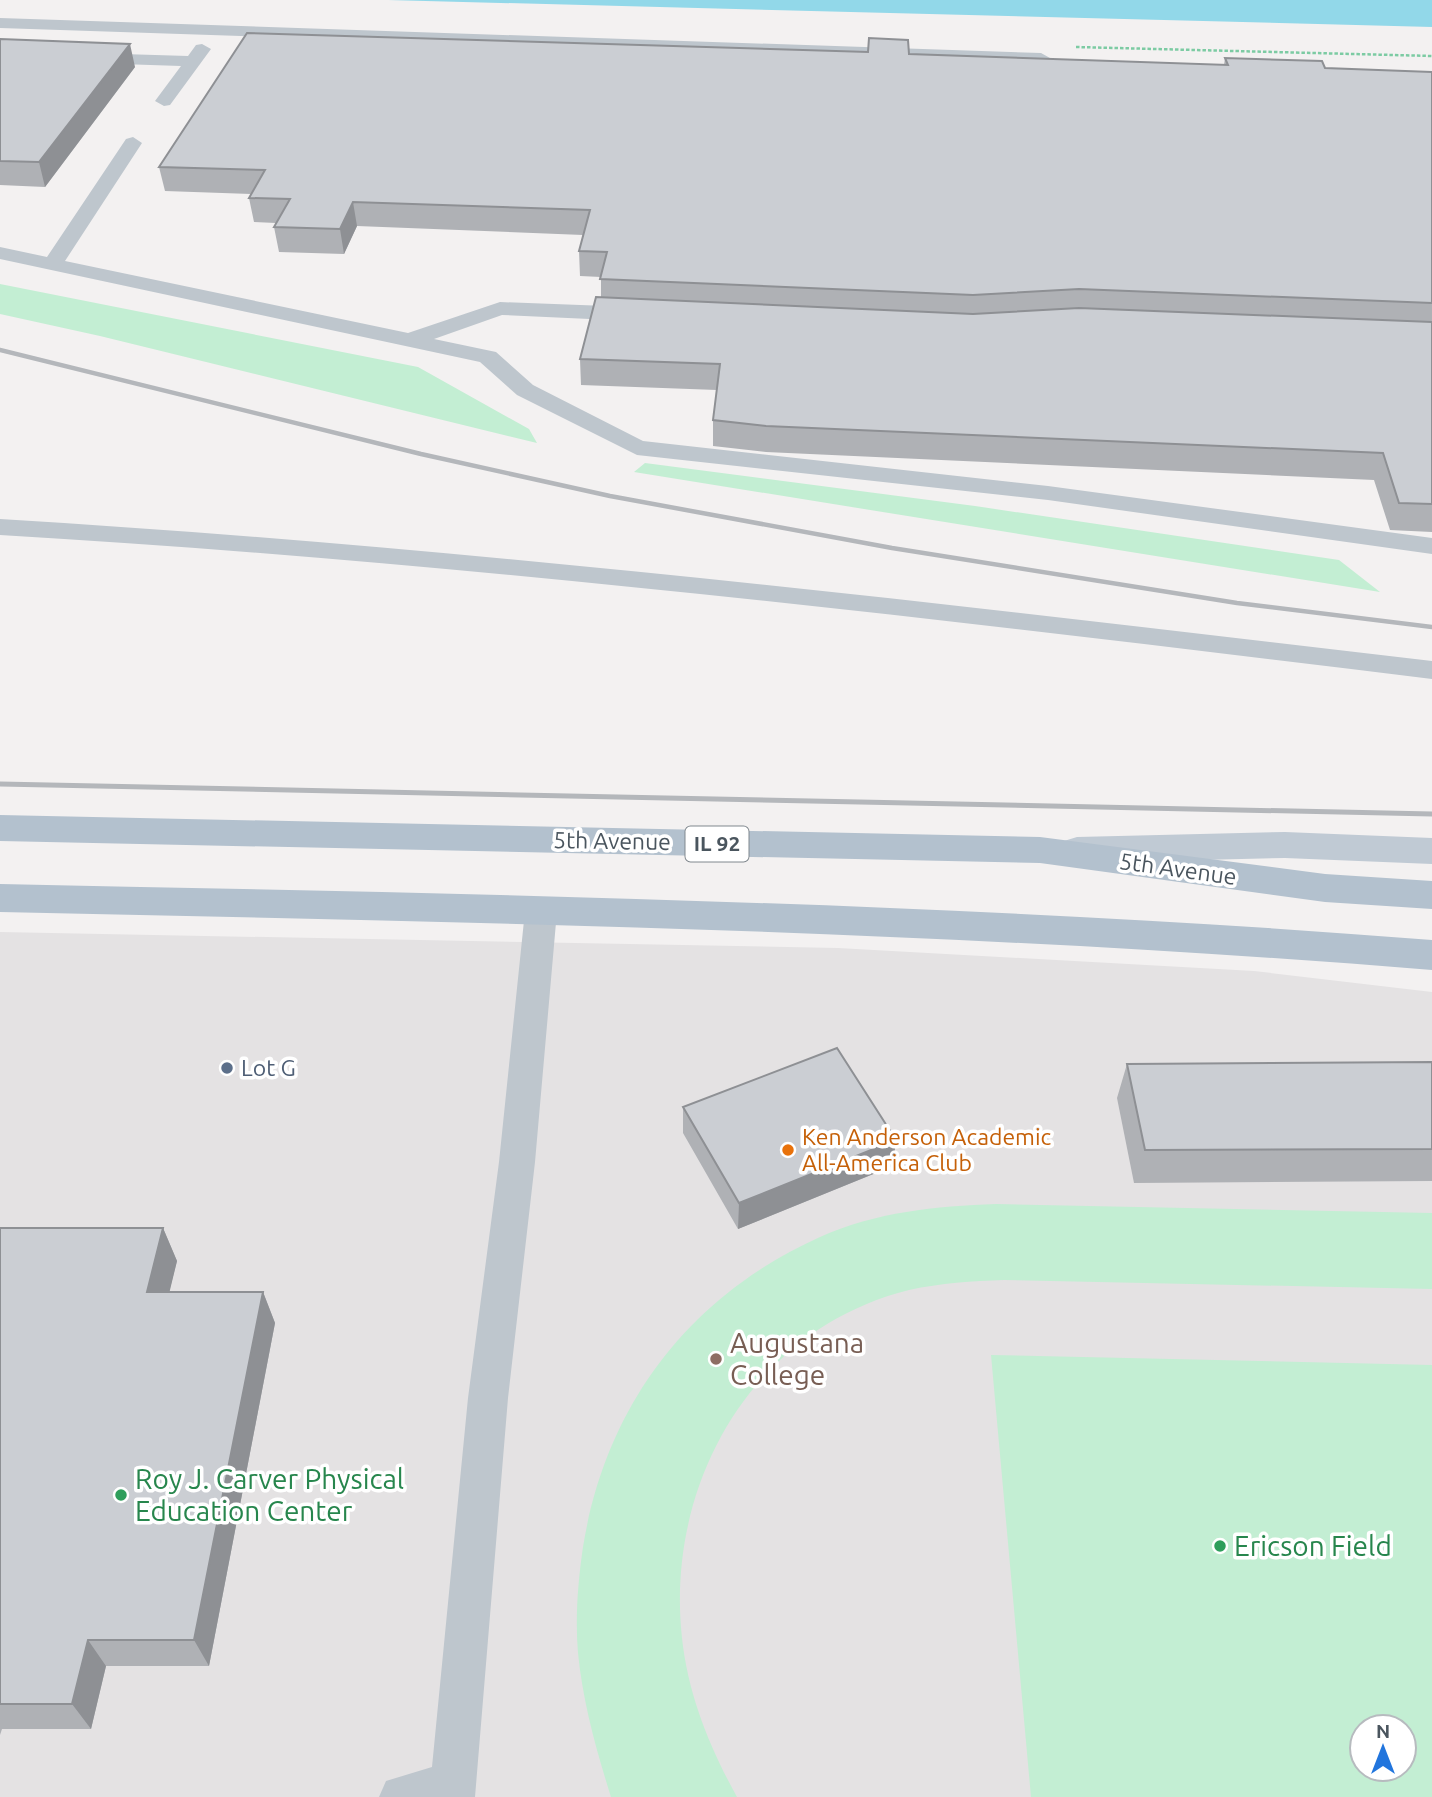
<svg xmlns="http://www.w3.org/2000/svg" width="1432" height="1797" font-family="Ubuntu,sans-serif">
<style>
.education{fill:#e4e2e3;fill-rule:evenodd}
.green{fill:#c3eed3;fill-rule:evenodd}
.water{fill:#92d8e9}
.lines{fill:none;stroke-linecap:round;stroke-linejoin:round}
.path{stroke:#7ccba3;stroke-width:2.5;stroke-dasharray:3.5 2;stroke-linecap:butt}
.lane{fill:#bec6cd;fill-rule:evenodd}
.secondary{fill:#c0cad4;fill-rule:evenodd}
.primary{fill:#b3c1ce;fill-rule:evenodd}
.rail-far1{stroke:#b4b7bb;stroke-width:4.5}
.rail{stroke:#b4b7bb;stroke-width:5}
.wall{fill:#afb1b5}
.shaded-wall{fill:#8e9094}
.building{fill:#cbced3;stroke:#8e9094;stroke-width:2}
.service-dot{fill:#5c6f8a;stroke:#fff;stroke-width:2.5}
.food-dot{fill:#e8710a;stroke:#fff;stroke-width:2.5}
.education-dot{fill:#8d6e63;stroke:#fff;stroke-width:2.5}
.leisure-dot{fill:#2e9e5b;stroke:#fff;stroke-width:2.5}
.labels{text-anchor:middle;stroke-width:7;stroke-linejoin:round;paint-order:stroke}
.shield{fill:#fff;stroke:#80888e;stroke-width:2}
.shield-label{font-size:21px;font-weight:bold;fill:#4a555e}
.street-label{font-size:23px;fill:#4a555e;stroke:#fff}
.service-label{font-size:23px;fill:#4e5e75;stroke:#fff;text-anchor:start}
.food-label{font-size:23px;fill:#c56008;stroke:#fff;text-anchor:start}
.near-education-label{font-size:28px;fill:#785e54;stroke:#fff;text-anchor:start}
.near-leisure-label{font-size:28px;fill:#27864d;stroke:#fff;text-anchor:start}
</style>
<rect width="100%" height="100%" fill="#f3f1f1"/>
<path class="education" d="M0 932 838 948 1254 971 1432 992V1797H0ZM1362 1727H1404V1769H1362Z"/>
<path class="green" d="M0 284 418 367 529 429 537 443 100 336 0 314Z
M645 463 975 506 1339 560 1380 592 634 472Z
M996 1204 1432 1213V1289L1004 1280C972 1281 941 1283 909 1290 752 1329 665 1484 682 1638 688 1695 710 1748 737 1797H611C596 1749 583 1703 578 1653 575 1618 578 1581 583 1547 606 1405 689 1296 820 1237 876 1212 936 1206 996 1204Z
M991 1355 1432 1365V1797H1031ZM1362 1727H1404V1769H1362Z"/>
<path class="water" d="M388 0H1432V27Z"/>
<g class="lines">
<path class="path" d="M1076 47 1432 56"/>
<path class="lane" d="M0 18 1041 53 1050 58 1041 63 0 28Z
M202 44 211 49 170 105 164 106 155 101 181 66 89 63 80 58 89 53 188 56 196 45Z
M133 137 142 143 65 261 408 333 500 302 633 307 641 309 644 314 641 319 633 321 502 315 434 339 496 352 533 385 643 441 1048 486 1432 538V554L1048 500 637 455 517 395 480 362 0 259V247L47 257 126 139Z
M0 519C479 548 956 605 1432 661V679C956 621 479 563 0 535Z
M541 899 552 903 557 911 535 1162 508 1398 475 1797H379L386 1781 432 1767 468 1398 499 1162 525 911 530 903Z"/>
<path class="secondary" d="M1285 832 1432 838V864L1285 858 1077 863 1064 859 1058 850 1064 841 1077 837Z"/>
<path class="primary" d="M0 815 1040 837 1325 874 1432 881V909L1325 902 1040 863 0 841Z
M0 884C478 894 955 902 1432 940V970C955 931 478 922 0 912Z"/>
<path class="rail-far1" d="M0 350 421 454 610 496 892 548 1237 603 1432 627"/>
<path class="rail" d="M0 784 1432 814"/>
</g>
<path class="wall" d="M0 39 135 67 45 187 0 185Z
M909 54 1224 65 1225 58 1325 68 1432 72V532L1390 530 1374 480 766 452 713 446V420L717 390 581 385 580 359 601 297V277L580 276 579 251 583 235 357 226 344 254 279 252 274 227 276 223 254 222 249 198 251 194 165 191 159 167Z
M1432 1062V1181L1134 1183 1117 1098 1127 1064Z
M683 1107 893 1166 738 1229 683 1133Z
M0 1228H163L177 1261 169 1292H263L275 1323 209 1666H106L91 1729H2L0 1735Z"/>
<path class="shaded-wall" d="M130 44 135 67 45 187 39 162Z
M353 202 357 226 344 254 340 229Z
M896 1140 893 1166 738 1229 739 1203Z
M163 1228 177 1261 162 1323 147 1292Z
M263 1292 275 1323 209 1666 194 1640Z
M88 1640 106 1666 91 1729 72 1704Z"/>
<path class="building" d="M247 33 868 52 869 38 908 40 909 54 1228 65 1225 58 1322 61 1325 68 1432 72V303L1079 289 973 295 600 279 607 252 579 251 590 210 353 202 340 229 274 227 290 199 249 198 265 170 159 167Z
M0 39 130 44 39 162 0 161Z
M596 297 973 314 1079 308 1432 322V504L1399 503 1383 453 766 426 713 420 720 364 580 359Z
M837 1048 896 1140 739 1203 683 1107Z
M1432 1062V1149L1145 1150 1127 1064Z
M0 1228H163L147 1292H263L194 1640H88L72 1704H0Z"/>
<circle class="service-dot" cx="227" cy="1068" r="7"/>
<circle class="food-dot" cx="788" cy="1150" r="7"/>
<circle class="education-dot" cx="716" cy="1359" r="7"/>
<g class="leisure-dot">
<circle cx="121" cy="1495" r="7"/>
<circle cx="1220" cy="1546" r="7"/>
</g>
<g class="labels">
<rect class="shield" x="685.5" y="826.5" width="63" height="35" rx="5"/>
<g class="shield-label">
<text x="717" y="851">IL 92</text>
</g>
<g class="street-label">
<text transform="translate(612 841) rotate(1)" y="8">5th Avenue</text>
<text transform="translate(1178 869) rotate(8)" y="8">5th Avenue</text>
</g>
<g class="service-label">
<text x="241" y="1076">Lot G</text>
</g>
<g class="food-label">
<text x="802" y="1145">Ken Anderson Academic<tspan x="802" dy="26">All-America Club</tspan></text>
</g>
<g class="near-education-label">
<text x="730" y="1353">Augustana<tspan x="730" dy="32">College</tspan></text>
</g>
<g class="near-leisure-label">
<text x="135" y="1489">Roy J. Carver Physical<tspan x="135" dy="32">Education Center</tspan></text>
<text x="1234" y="1556">Ericson Field</text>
</g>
</g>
<g transform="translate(1383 1748)"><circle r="33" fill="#ffffff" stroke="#b7bbbf" stroke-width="2"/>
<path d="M0-5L12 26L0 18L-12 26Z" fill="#2175dd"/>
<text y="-10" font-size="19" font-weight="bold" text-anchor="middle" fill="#4a555e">N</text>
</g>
</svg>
